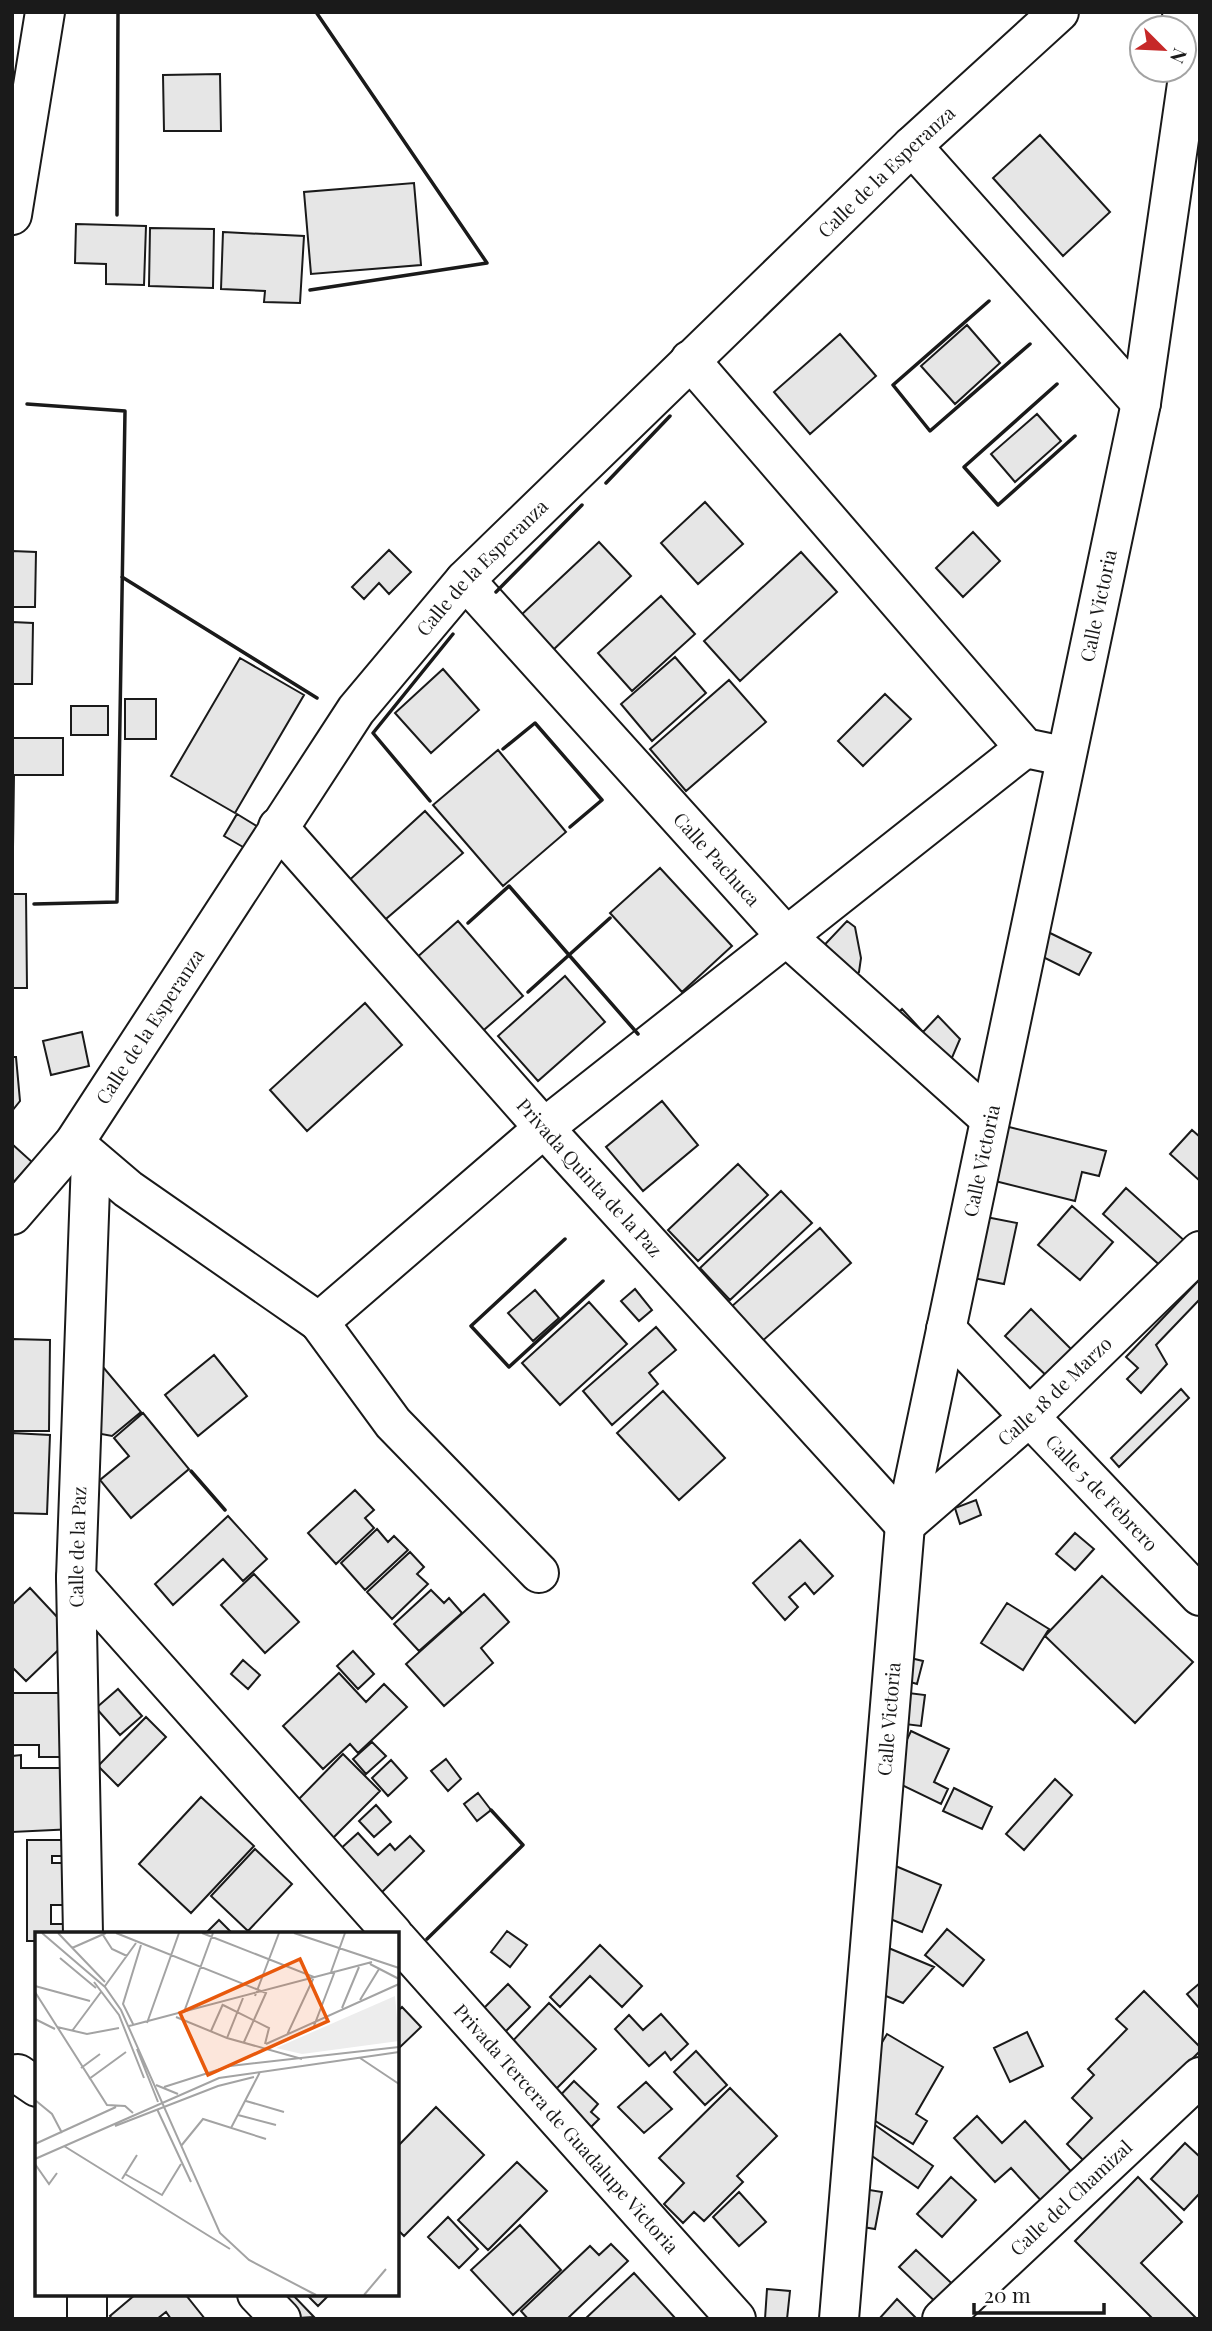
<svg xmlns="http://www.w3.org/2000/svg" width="1212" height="2331" font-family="'Playfair Display',serif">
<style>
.building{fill:#e6e6e6;stroke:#1a1a1a;stroke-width:2}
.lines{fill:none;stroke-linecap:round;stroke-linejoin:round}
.minor-casing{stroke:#1a1a1a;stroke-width:42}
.minor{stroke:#fff;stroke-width:38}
.wall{stroke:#1a1a1a;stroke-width:3.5}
.labels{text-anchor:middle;stroke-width:5;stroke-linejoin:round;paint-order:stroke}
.street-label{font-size:19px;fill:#1a1a1a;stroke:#fff}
.inset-road{fill:none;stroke:#a3a3a3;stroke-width:2}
.view{fill:#e8590c;fill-opacity:0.15;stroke:#e8590c;stroke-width:3.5}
.inset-edge{fill:none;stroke:#1a1a1a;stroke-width:3.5}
</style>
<rect width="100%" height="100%" fill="#fff"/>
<path class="building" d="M220 74 221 131H164L163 75Z
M1040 135 1110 212 1063 256 993 178Z
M414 183 421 265 311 274 304 192Z
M76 224 146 226 144 285 106 284V264L75 263Z
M150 228 214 229 213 288 149 286Z
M223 232 304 236 300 303 264 302 265 291 221 289Z
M967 325 1000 363 955 404 921 366Z
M840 334 876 376 810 434 774 392Z
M1037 414 1061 441 1015 482 991 454Z
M705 502 743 544 698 584 661 543Z
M973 532 1000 561 963 597 936 568Z
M599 542 631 576 552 651 520 616Z
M389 550 411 572 389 594 379 583 364 599 352 587Z
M12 551 36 552 35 607H12Z
M801 552 837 592 740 681 704 641Z
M661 596 695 634 632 691 598 653Z
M12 622 33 623 32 684H12Z
M675 657 706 693 652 741 621 704Z
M240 658 304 695 235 813 171 776Z
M443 669 479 710 431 753 395 713Z
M729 680 766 722 686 791 650 749Z
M885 694 911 719 863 766 838 741Z
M125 699H156V739H125Z
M71 706H108V735H71Z
M12 738H63V775H14L13 847Z
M498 750 566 832 503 886 433 805Z
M425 811 463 853 380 924 344 885Z
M237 814 263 830 250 851 224 836Z
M660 868 732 946 682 992 610 913Z
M12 894H26L27 988H12Z
M458 921 523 996 470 1042 406 967Z
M847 921 855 927 861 958 859 972 847 986 814 956Z
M1048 932 1091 953 1079 975 1037 954Z
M565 976 605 1022 538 1081 498 1036Z
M365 1003 402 1045 307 1131 270 1090Z
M902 1009 923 1032 938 1016 960 1039 951 1060 893 1018Z
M82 1032 89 1066 51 1075 43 1041Z
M12 1057H16L20 1101 12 1111Z
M662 1101 698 1145 643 1191 606 1147Z
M1005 1126 1106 1151 1099 1176 1082 1172 1075 1201 991 1180Z
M1192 1130 1200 1137V1181L1170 1154Z
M12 1144 32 1162 12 1184Z
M738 1164 768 1195 698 1261 668 1230Z
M1126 1188 1187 1243 1164 1269 1103 1214Z
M781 1191 812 1223 730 1300 700 1268Z
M1072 1206 1113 1242 1080 1280 1038 1245Z
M981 1216 1017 1223 1004 1284 968 1277Z
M820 1228 851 1263 752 1350 722 1315Z
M1200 1279V1299L1156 1345 1167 1364 1141 1393 1127 1379 1138 1368 1126 1357Z
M635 1289 652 1310 639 1321 621 1301Z
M535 1290 559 1318 533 1341 508 1313Z
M589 1302 627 1344 560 1405 522 1363Z
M1031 1309 1077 1355 1052 1381 1005 1336Z
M656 1327 676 1350 649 1373 658 1384 612 1425 583 1391Z
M12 1339 50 1340 49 1431H12Z
M87 1348 141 1412 112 1436 80 1430Z
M214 1355 247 1396 198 1436 165 1395Z
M1181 1389 1189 1398 1119 1467 1111 1458Z
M663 1391 725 1458 679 1500 617 1433Z
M143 1413 189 1469 131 1518 100 1480 129 1456 114 1438Z
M12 1433 50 1435 47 1514 12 1513Z
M355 1490 374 1510 365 1518 374 1528 336 1564 308 1533Z
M976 1500 981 1515 960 1524 955 1508Z
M228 1516 267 1559 243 1581 223 1559 173 1605 155 1584Z
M377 1529 388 1542 394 1536 408 1550 365 1590 341 1563Z
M1075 1533 1094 1549 1075 1570 1056 1554Z
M800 1540 833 1576 814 1594 805 1583 789 1597 798 1607 785 1620 753 1583Z
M410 1552 424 1567 417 1574 428 1584 392 1619 367 1592Z
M254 1574 299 1622 265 1653 221 1605Z
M1102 1576 1193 1662 1135 1723 1045 1636Z
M30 1588 74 1635 26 1681 12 1667V1605Z
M431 1590 444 1603 449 1598 462 1613 419 1651 394 1624Z
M484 1594 509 1622 481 1648 493 1663 444 1706 406 1664Z
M1007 1603 1049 1629 1023 1670 981 1643Z
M353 1651 374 1674 358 1689 337 1666Z
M894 1654 923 1661 917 1684 887 1675Z
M243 1660 260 1675 248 1689 231 1674Z
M339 1673 366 1702 384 1684 407 1707 358 1753 350 1744 323 1769 283 1726Z
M118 1689 142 1716 120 1735 96 1708Z
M892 1691 925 1695 921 1726 888 1722Z
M12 1693H68V1757H39V1745H12Z
M146 1717 166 1737 118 1786 98 1766Z
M911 1731 949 1749 934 1782 948 1789 941 1804 871 1770 903 1748Z
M372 1742 386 1756 366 1774 353 1759Z
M343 1754 380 1791 333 1838 297 1801Z
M21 1755V1768H73L74 1829 12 1832V1756Z
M446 1759 461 1779 448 1791 431 1771Z
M391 1760 407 1778 388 1796 372 1778Z
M1055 1779 1072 1795 1024 1850 1006 1834Z
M954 1788 992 1807 982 1829 943 1811Z
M478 1793 491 1810 477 1821 464 1804Z
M201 1797 254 1846 191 1913 139 1864Z
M376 1805 391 1822 374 1837 359 1821Z
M358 1833 378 1855 390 1844 395 1850 410 1836 424 1851 379 1895 338 1851Z
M27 1840H72V1856H52V1863H77V1905H51V1924H70V1934H37V1941H27Z
M255 1849 292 1884 248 1931 211 1896Z
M886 1862 941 1885 922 1932 861 1907Z
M219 1920 233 1934H205Z
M947 1929 984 1960 963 1986 925 1955Z
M507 1931 527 1945 510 1967 491 1952Z
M867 1939 934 1967 903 2003 854 1983Z
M600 1945 642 1986 622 2007 590 1976 560 2007 550 1997Z
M1200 1983V2009L1187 1994Z
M508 1984 530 2007 504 2033 482 2010Z
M1144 1991 1200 2047V2051L1087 2164 1067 2144 1092 2118 1072 2098 1094 2075 1088 2069 1127 2029 1116 2019Z
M549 2003 596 2049 551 2094 505 2049Z
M402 2007 421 2027 397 2050V2012Z
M661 2014 688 2044 671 2060 665 2052 649 2066 615 2029 629 2015 643 2030Z
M1027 2032 1043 2066 1010 2082 994 2048Z
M887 2034 943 2067 916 2114 927 2121 913 2144 846 2103Z
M696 2051 727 2085 705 2105 674 2072Z
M574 2081 598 2104 591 2112 599 2119 584 2134 552 2104Z
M646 2082 672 2109 644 2133 618 2107Z
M730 2088 777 2136 737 2176 743 2182 704 2221 694 2212 683 2223 664 2204 684 2183 659 2158Z
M436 2107 484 2155 404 2236 397 2229V2147Z
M977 2116 1002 2143 1025 2121 1077 2178 1046 2206 1011 2168 995 2182 954 2138Z
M868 2120 933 2166 918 2188 852 2142Z
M1185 2143 1200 2157V2193L1184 2210 1151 2179Z
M517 2162 547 2191 488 2250 458 2220Z
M951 2177 976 2200 942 2237 917 2214Z
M1138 2177 1182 2222 1141 2263 1197 2319H1153L1075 2241Z
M851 2187 882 2192 875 2229 845 2224Z
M739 2192 766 2222 739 2246 713 2217Z
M448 2217 478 2249 459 2268 428 2237Z
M520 2225 561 2270 513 2315 471 2270Z
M611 2244 628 2261 567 2319H528L521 2311 590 2246 599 2255Z
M916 2250 962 2293 945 2311 899 2267Z
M634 2273 676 2319H585Z
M767 2289 790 2291 787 2319H765Z
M136 2294H185L205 2319H171L166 2312 157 2319H112L110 2316Z
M259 2294H292L314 2317 282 2319Z
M306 2294H330L318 2306Z
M897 2299 917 2319H879Z"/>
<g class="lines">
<defs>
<g id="minor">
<path d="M912 146 1141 403"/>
<path d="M12 215 45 12"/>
<path d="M690 360 1025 748 1049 753"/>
<path id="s1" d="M465 580 786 936 989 1118"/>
<path id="s2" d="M278 827 544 1128 905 1525 1028 1418 1200 1251"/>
<path d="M74 1143 128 1189 319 1322 544 1128 1025 748"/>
<path id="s3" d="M12 1215 74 1143 356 710 465 580 912 146 1059 12"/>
<path d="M319 1322 393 1423 539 1573"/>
<path id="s4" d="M946 1329 1200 1596"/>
<path d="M76 1578 393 1934"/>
<path id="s5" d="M83 1934 76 1578 91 1160"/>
<path id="s6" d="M397 1939 736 2319"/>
<path d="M18 2074 37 2087"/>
<path d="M257 2294 281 2319"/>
<path d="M87 2319V2294"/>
<path id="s7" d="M839 2319 905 1525 1141 403 1189 70 1182 12"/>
<path id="s8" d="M942 2319 1200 2077"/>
</g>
</defs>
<use href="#minor" class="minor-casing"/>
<use href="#minor" class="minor"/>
<path class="wall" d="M117 215 118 12
M310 290 487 263 316 12
M989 301 893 385 930 431 1030 344
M1057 384 964 467 998 505 1075 436
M27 404 125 411 117 902 34 904
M606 483 670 416
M122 577 317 698
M496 592 582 505
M503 749 535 723 602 800 570 827
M430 801 373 733 453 634
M610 918 569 955 638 1034
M468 923 509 886 569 955 528 992
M565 1239 471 1326 509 1367 603 1281
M191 1471 225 1510
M427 1939 523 1845 491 1810"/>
</g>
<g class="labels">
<g class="street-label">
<text dy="7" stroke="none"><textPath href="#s3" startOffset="1368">Calle de la Esperanza</textPath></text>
<text dy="7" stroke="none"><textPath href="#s3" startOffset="802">Calle de la Esperanza</textPath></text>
<text dy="7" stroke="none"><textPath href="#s7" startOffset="1736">Calle Victoria</textPath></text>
<text dy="7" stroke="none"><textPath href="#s1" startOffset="376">Calle Pachuca</textPath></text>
<text dy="7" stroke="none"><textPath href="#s3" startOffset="234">Calle de la Esperanza</textPath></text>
<text dy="7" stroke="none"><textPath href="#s7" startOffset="1169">Calle Victoria</textPath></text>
<text dy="7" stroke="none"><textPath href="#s2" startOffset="469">Privada Quinta de la Paz</textPath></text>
<text dy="7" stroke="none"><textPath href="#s2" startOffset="1139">Calle 18 de Marzo</textPath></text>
<text dy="7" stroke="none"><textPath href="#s4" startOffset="226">Calle 5 de Febrero</textPath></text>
<text dy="7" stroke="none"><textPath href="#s5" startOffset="387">Calle de la Paz</textPath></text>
<text dy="7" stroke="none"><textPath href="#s7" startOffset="602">Calle Victoria</textPath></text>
<text dy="7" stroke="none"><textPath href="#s6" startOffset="254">Privada Tercera de Guadalupe Victoria</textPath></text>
<text dy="7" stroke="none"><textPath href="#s8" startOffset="177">Calle del Chamizal</textPath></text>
</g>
</g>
<g transform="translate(35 1932)">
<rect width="364" height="364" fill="#fff"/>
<path d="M360 64 364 109 267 122 241 116Z" fill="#ededed"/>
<path class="inset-road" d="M7 1 70 55 86 78 185 301 214 328 281 363M23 1 70 50M81 1 231 61 209 110M167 1 279 45 252 103M259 1 364 36M68 3 77 17 92 24M37 16 71 1M25 26 61 56M335 32 364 47M296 40 310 1M59 50 84 83 109 146M0 54 55 69M70 54 101 11M0 60 72 173 90 174 98 181M220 64 244 1M325 68 344 37M188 73 234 96 230 112M307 76 324 35M149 80 178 1M141 85 192 106 267 127M0 87 20 97M112 91 144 1M98 92 88 72 106 13M94 94 337 30M279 94 300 39M22 95 52 102 84 96M37 99 66 60M176 99 188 72M192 106 208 66M231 112 364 52M102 117 123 170M325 126 364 152M46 136 65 122M54 147 91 120M121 153 143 162M129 155 195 134 364 115M0 168 17 182 27 201M211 169 249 180M122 177 156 250M203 183 241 193M80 194 183 154 219 145M196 196 225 140M0 212 81 175M29 214 195 317M146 214 168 187 231 207M0 227 184 146 364 120M0 232 14 252 22 241M90 242 127 263 146 232M87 247 102 223M329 363 351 337"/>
<path class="view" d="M265 27 293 89 173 143 145 81Z"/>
<rect width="364" height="364" class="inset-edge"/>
</g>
<rect width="1212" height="2331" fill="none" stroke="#1a1a1a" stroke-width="28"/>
<g transform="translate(1163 49) rotate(114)"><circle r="33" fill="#ffffff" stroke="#a3a3a3" stroke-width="2"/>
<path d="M0-5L12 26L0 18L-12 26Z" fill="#c62828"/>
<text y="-10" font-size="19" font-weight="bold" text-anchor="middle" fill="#1a1a1a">N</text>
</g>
<path d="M974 2303v10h130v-10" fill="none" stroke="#1a1a1a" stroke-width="3.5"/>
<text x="984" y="2303" font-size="21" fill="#1a1a1a" stroke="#ffffff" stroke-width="5" paint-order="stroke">20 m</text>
</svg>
